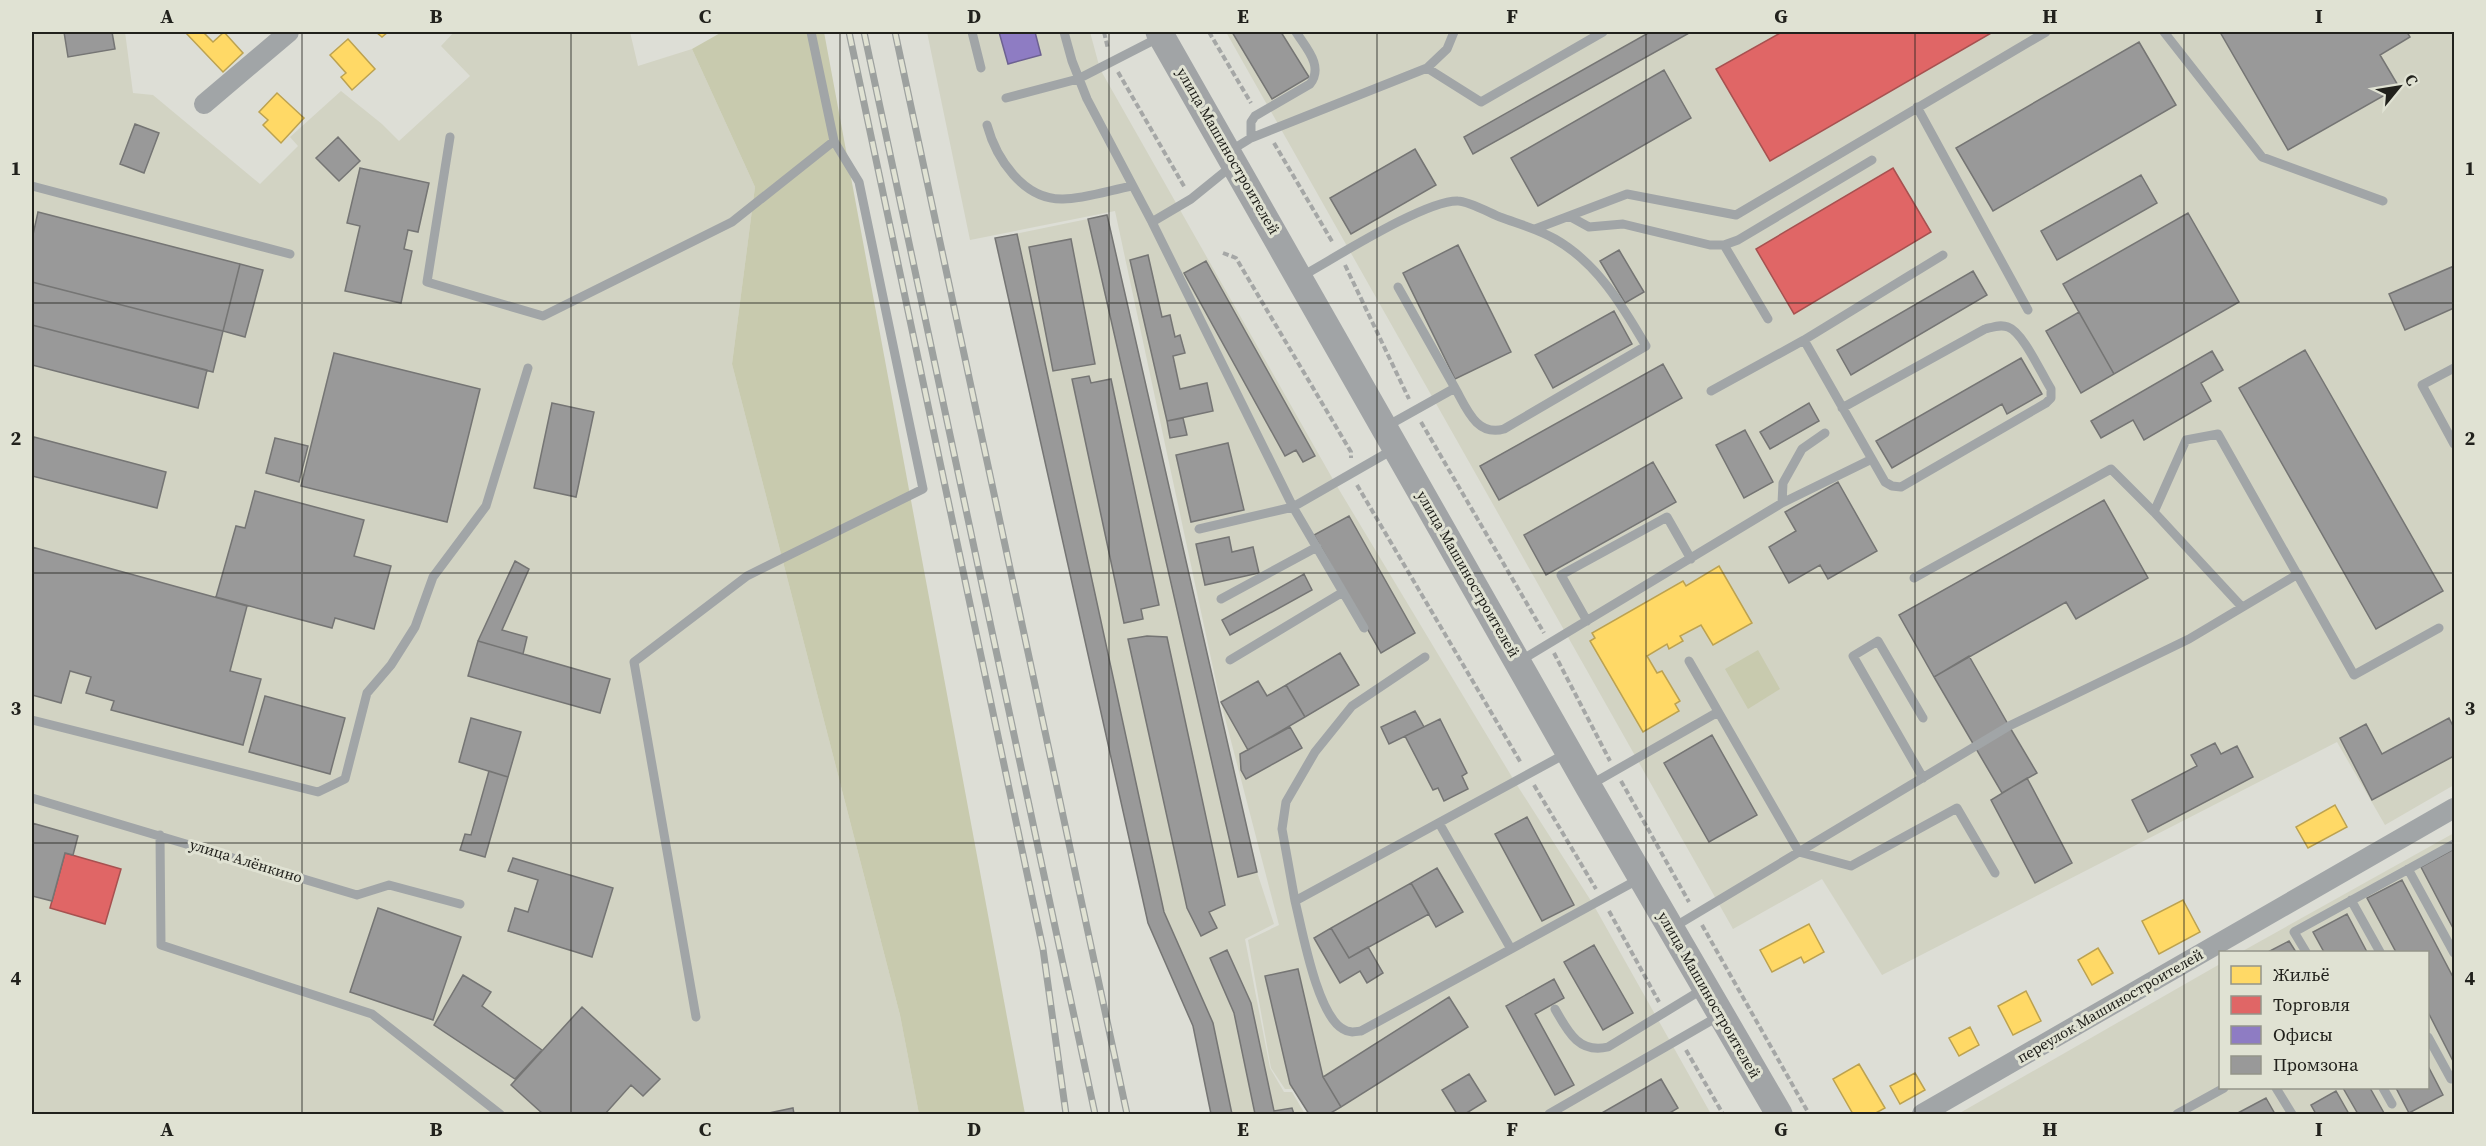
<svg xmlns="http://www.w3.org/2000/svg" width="2486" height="1146" font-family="'Source Serif 4',serif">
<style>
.built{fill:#d2d3c3}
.green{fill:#c8caae}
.homes{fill:#ffd966;stroke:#bca250;stroke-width:1.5}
.shops{fill:#e06666;stroke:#a75150;stroke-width:1.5}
.offices{fill:#8e7cc3;stroke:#6d6191;stroke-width:1.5}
.industry{fill:#999;stroke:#757574;stroke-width:1.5}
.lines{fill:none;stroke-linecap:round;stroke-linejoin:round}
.path{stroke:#a5a7a6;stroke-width:4;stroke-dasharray:6 3;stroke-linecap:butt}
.lane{stroke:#a1a5a7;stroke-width:9}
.street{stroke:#a1a5a7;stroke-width:20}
.secondary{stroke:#a1a4a6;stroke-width:27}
.rail-casing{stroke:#9da19f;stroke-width:7}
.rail{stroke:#e0e2d3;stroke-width:4.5;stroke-dasharray:14;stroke-linecap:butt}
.grid{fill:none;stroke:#21211c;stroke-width:1.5;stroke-opacity:0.55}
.labels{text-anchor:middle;stroke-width:6;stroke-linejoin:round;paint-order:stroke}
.street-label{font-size:15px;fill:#21211c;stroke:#e0e2d3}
.neatline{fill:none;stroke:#21211c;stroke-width:2}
.grid-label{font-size:20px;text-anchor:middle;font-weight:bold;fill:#21211c}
</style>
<rect width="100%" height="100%" fill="#ddded6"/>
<path class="built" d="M32 32H125L133 93 153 95 260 184 298 146 290 137 341 91 382 124 399 141 470 76 441 46 454 32H630L638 66 692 49 755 187 732 364 900 1015 919 1114H32Z
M927 32H1090L1100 69 1335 483 1515 782 1593 904 1711 1114H1309L1307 1108 1295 1089H1285L1271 1068 1248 940 1279 925 1218 691 1115 211 970 240Z
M1226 32H2454V785L2385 825 2337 742 1882 975 1822 879 1733 929Z
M1107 215 1257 872 1274 924 1245 939 1270 1068 1284 1092H1292L1305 1114H1211L1193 1026 1148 923 995 238Z
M2454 833V1114H1958L2220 964V1088H2428V952H2241Z"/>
<path class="green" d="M722 32H824L1025 1114H919L900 1015 732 364 755 187 692 49Z
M1758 650 1780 689 1748 709 1725 669Z"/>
<path class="homes" d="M185 32H203L213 42 224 32 243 53 223 72Z
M376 32H388L382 37Z
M348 39 375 69 352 90 341 77 346 73 330 55Z
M277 93 304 118 281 143 263 125 268 120 259 112Z
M1719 566 1752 623 1713 645 1701 625 1680 636 1683 641 1669 649 1667 644 1647 656 1657 673 1662 671 1680 701 1675 704 1679 711 1643 732 1590 641 1595 638 1592 633 1683 581 1686 586Z
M2335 805 2347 827 2308 848 2296 827Z
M2183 900 2200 932 2159 954 2142 921Z
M1809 924 1824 952 1804 963 1801 957 1772 972 1760 950Z
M2098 948 2113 973 2092 985 2078 960Z
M2026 991 2041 1021 2013 1035 1998 1006Z
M1970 1027 1979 1045 1959 1056 1949 1038Z
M1859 1064 1885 1108 1874 1114H1853L1833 1079Z
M1915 1073 1925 1090 1900 1104 1890 1086Z"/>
<path class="shops" d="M1782 32H1993L1770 161 1716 69Z
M1893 168 1931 232 1794 314 1756 249Z
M65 853 121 869 105 924 50 908Z"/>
<path class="offices" d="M999 32H1035L1041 55 1008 64Z"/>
<path class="industry" d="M64 32H112L115 49 68 57Z
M1232 32H1281L1309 77 1272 99Z
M1650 32H1691L1473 154 1464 137Z
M2220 32H2407L2410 37 2380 55 2399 87 2288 150Z
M2139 42 2176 105 1993 211 1956 148Z
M1664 70 1691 118 1538 206 1511 158Z
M135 124 159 133 144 173 120 164Z
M338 137 360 161 339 181 316 158Z
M1415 149 1436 185 1351 234 1330 198Z
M360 168 429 183 418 232 408 230 404 249 412 251 401 303 345 291 360 226 347 223Z
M2141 175 2157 203 2057 260 2041 231Z
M38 212 240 264 223 331 32 282V239Z
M2188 213 2239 302 2114 374 2063 284Z
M1107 215 1257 872 1238 877 1088 219Z
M1017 234 1164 912 1213 1023 1232 1114H1211L1193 1026 1148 923 995 238Z
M1071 239 1095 364 1053 371 1029 247Z
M1458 245 1511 352 1455 379 1403 273Z
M1619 250 1644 292 1625 303 1600 261Z
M1148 255 1162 317 1170 315 1175 337 1180 335 1185 353 1173 356 1180 389 1207 383 1213 411 1167 421 1130 260Z
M1206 261 1315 456 1303 462 1296 450 1285 456 1184 273Z
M240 264 263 270 245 337 223 331Z
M2454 266V308L2405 330 2389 294Z
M1973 271 1987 295 1851 375 1837 350Z
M32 282 223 331 213 372 32 325Z
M1614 311 1632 344 1553 388 1535 355Z
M2079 312 2114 374 2081 393 2046 331Z
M32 325 207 370 198 408 32 365Z
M2305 350 2443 591 2376 629 2239 388Z
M2212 351 2223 370 2201 383 2211 401 2144 440 2133 420 2101 438 2091 421Z
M334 353 480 389 447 522 301 486Z
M2021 358 2042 394 2007 414 2002 404 1892 468 1876 441Z
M1663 364 1682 398 1499 500 1480 466Z
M1089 376 1091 383 1111 379 1159 605 1141 609 1143 619 1124 623 1072 379Z
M552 403 594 412 576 497 534 488Z
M1809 403 1819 421 1770 449 1760 432Z
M1183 418 1187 435 1170 438 1167 421Z
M1745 430 1773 482 1744 498 1716 445Z
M34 437 166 472 157 508 32 476V447Z
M275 438 308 446 299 482 266 473Z
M1228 443 1244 510 1191 522 1176 455Z
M1653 462 1676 502 1546 575 1524 535Z
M1838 482 1877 551 1828 579 1820 565 1789 583 1769 547 1796 531 1785 512Z
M255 491 364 520 354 556 391 566 374 629 335 618 332 628 216 597 236 526 245 528Z
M2104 500 2148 578 2076 619 2066 602 1934 677 1899 615Z
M1349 516 1415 633 1381 653 1314 535Z
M1229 537 1232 552 1253 547 1259 573 1205 585 1196 544Z
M32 547 247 606 230 671 261 679 243 745 111 710 114 701 86 693 91 677 70 671 61 703 32 695Z
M515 561 529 569 502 630 527 637 523 654 478 641Z
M1304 574 1312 590 1230 635 1222 620Z
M1147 636 1167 637 1225 905 1209 912 1217 928 1201 936 1187 908 1128 639Z
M478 641 610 679 600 713 468 676Z
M1340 653 1359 685 1305 717 1286 685Z
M1969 656 2009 726 1975 747 1934 677Z
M1258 681 1267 696 1286 685 1305 717 1248 750 1221 702Z
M265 696 345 718 330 774 249 752Z
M1415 711 1424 727 1389 744 1381 727Z
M471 718 521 732 508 777 459 762Z
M2449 718 2454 728V756L2372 800 2340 738 2366 724 2382 754Z
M1440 719 1467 773 1462 776 1468 789 1444 801 1438 788 1433 790 1405 736Z
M2009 726 2037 773 2002 793 1975 747Z
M1290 727 1302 748 1246 779 1241 770 1240 754Z
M1712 735 1757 815 1709 842 1664 763Z
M2215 743 2221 754 2237 746 2253 777 2148 832 2132 800 2197 766 2191 755Z
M489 771 508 777 485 857 460 850 465 834 471 835Z
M2027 778 2072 863 2035 883 1991 800Z
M1527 817 1574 905 1542 921 1495 834Z
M32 823 78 836 73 855 65 853 52 901 32 896Z
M2454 849V930L2421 867Z
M513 858 613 888 592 957 508 931 515 908 528 912 538 880 508 871Z
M1437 868 1463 912 1436 927 1411 883Z
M2402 880 2454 979V1063L2428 1012V952H2396L2367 898Z
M1411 883 1429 914 1349 958 1331 928Z
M378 908 461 937 433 1020 350 992Z
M2347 914 2367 952H2324L2313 932Z
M1331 928 1349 958 1368 947 1383 973 1367 983 1360 971 1340 983 1314 938Z
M2289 941 2296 952H2268Z
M1594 945 1633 1013 1603 1030 1564 962Z
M1227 950 1251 1003 1274 1111 1292 1108 1294 1114H1255L1234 1013 1210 958Z
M1298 969 1323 1077 1341 1107 1329 1114H1309L1290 1084 1265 976Z
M463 975 491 992 482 1006 542 1050 515 1079 434 1025Z
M1554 979 1564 998 1535 1014 1574 1085 1555 1095 1506 1006Z
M1449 997 1468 1027 1341 1107 1323 1077Z
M582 1007 660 1079 643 1096 631 1085 605 1114H543L511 1085Z
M2428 1066 2443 1095 2409 1113 2396 1088H2428Z
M1469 1074 1486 1101 1465 1114H1457L1442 1090Z
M1661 1079 1678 1108 1668 1114H1600Z
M2343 1088H2370L2384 1113 2358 1114Z
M2336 1091 2349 1114H2316L2311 1105Z
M2266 1098 2275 1114H2236Z
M793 1108 794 1114H764Z"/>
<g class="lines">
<path class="path" d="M1104 32 1108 49
M1209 32 1251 103
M1118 72 1185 188
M1274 143 1333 243
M1223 253 1236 258 1351 452V458
M1345 265 1409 399
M1421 422 1544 633
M1357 485 1521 763
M1554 653 1610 761
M1621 781 1689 902
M1534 785 1596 889
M1609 911 1659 1002
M1702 925 1809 1114
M1686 1050 1723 1114"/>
<path class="lane" d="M972 32 981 68
M1064 32 1072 61 1087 99 1152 222 1293 507 1364 628
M2164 32 2262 157 2383 201
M1427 68 1481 102 1603 32
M1006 98 1078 79 1160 37
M1917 107 2028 310
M987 125C996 158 1023 200 1063 199 1084 199 1111 190 1132 186
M450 137 427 282 543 316 732 222 834 141 811 32
M1251 138V122L1255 116 1310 84C1324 66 1306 48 1296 32
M1230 151 1251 138 1427 68 1447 49 1454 32
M32 186 290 254
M1569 216 1589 227 1623 224 1710 245H1724L1738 240 1872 160
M1152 222 1191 199 1233 165
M1535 229 1627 194 1736 215 2046 32
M1724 245 1768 319
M1302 276C1335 258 1425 200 1458 201 1468 201 1490 213 1500 217 1519 224 1538 229 1555 239 1597 263 1622 305 1646 346L1504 429C1476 437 1466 407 1455 388
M1804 340 1885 482 1892 486 1901 487 2046 403 2051 398V389C2042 375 2023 332 2008 327 2000 324 1993 327 1985 329L1842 408
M2454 368 2422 385 2454 444
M1711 391 1804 340 1943 255
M1387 426 1455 388 1398 287
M1782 503 1783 483 1802 449 1825 433
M2154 512 2186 440 2218 434 2354 675 2439 628
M1199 529 1293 507 1394 449
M1914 578 2111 469 2154 512 2242 607
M1221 599 1317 547
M1587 621 1561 575 1667 517 1691 559
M1425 657 1352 706 1315 752 1286 802 1282 829 1295 901 1567 753
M1230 660 1343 592
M1520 661 1782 503 1872 459
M1689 661 1799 852 1851 866 1957 808 1995 873
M1923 718 1878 641 1853 656 1923 778
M32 720 318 792 345 779 367 693 391 665 415 627 433 577 486 506 528 368
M1590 785 1718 712
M32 798 357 895 389 885 460 904
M1439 823 1511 949
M160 835 161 945 372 1014 500 1114
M2408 869 2454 953
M2351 900 2380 952
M1295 901C1302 929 1317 1015 1343 1029 1349 1033 1354 1032 1361 1031L1639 879
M1674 927 2009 726 2189 639 2298 574
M2306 952 2294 932 2454 844
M1555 1009C1568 1032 1579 1054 1608 1047L1703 989
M696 1017 634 662 747 576 923 489 859 182 834 141
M2428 1037 2451 1079
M2276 1088 2292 1114
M2383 1088 2392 1104
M1549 1114 1719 1016
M2177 1114 2224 1088"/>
<path class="street" d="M204 104 289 32
M1922 1114 2454 808"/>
<path class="secondary" d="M1159 32 1588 786 1779 1114"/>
<defs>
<path id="rail" d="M849 32 1043 949 1066 1114
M864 32 1095 1114
M895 32 1127 1114"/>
</defs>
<use href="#rail" class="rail-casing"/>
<use href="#rail" class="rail"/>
</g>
<path class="grid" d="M302 32V1114M571 32V1114M840 32V1114M1109 32V1114M1377 32V1114M1646 32V1114M1915 32V1114M2184 32V1114M32 303H2454M32 573H2454M32 843H2454"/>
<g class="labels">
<g class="street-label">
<text transform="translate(1228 151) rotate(60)" y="5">улица Машиностроителей</text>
<text transform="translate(1468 574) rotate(60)" y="5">улица Машиностроителей</text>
<text transform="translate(246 861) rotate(17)" y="5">улица Алёнкино</text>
<text transform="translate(1709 995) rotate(60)" y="5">улица Машиностроителей</text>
<text transform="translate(2110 1006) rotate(-30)" y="5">переулок Машиностроителей</text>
</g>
</g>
<rect width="2486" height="1146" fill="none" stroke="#e0e2d3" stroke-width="66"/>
<rect x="2219" y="951" width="210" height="138" fill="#e0e2d3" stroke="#94958a" stroke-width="1.5"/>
<rect x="2231" y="966" width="30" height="18" fill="#ffd966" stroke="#94958a" stroke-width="1.5"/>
<text x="2273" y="981" font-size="18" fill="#21211c">Жильё</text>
<rect x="2231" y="996" width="30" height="18" fill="#e06666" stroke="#94958a" stroke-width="1.5"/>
<text x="2273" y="1011" font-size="18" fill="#21211c">Торговля</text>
<rect x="2231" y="1026" width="30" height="18" fill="#8e7cc3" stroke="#94958a" stroke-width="1.5"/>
<text x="2273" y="1041" font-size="18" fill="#21211c">Офисы</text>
<rect x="2231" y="1056" width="30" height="18" fill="#999999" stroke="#94958a" stroke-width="1.5"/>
<text x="2273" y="1071" font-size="18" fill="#21211c">Промзона</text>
<g transform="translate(2399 87) rotate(60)" stroke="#e0e2d3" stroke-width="4.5" paint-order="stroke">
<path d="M0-4.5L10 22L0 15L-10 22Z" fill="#21211c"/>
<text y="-9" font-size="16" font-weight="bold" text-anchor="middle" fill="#21211c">С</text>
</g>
<rect x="33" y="33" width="2420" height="1080" class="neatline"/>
<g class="grid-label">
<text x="167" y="23">A</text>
<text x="436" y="23">B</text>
<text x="705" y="23">C</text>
<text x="974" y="23">D</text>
<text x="1243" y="23">E</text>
<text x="1512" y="23">F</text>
<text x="1781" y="23">G</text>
<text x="2050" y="23">H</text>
<text x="2319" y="23">I</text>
<text x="16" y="175">1</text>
<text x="2470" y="175">1</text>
<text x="16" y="445">2</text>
<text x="2470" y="445">2</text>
<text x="16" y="715">3</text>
<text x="2470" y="715">3</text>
<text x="16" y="985">4</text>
<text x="2470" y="985">4</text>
<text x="167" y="1136">A</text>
<text x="436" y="1136">B</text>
<text x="705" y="1136">C</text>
<text x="974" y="1136">D</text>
<text x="1243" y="1136">E</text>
<text x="1512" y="1136">F</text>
<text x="1781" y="1136">G</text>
<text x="2050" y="1136">H</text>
<text x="2319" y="1136">I</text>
</g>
</svg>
